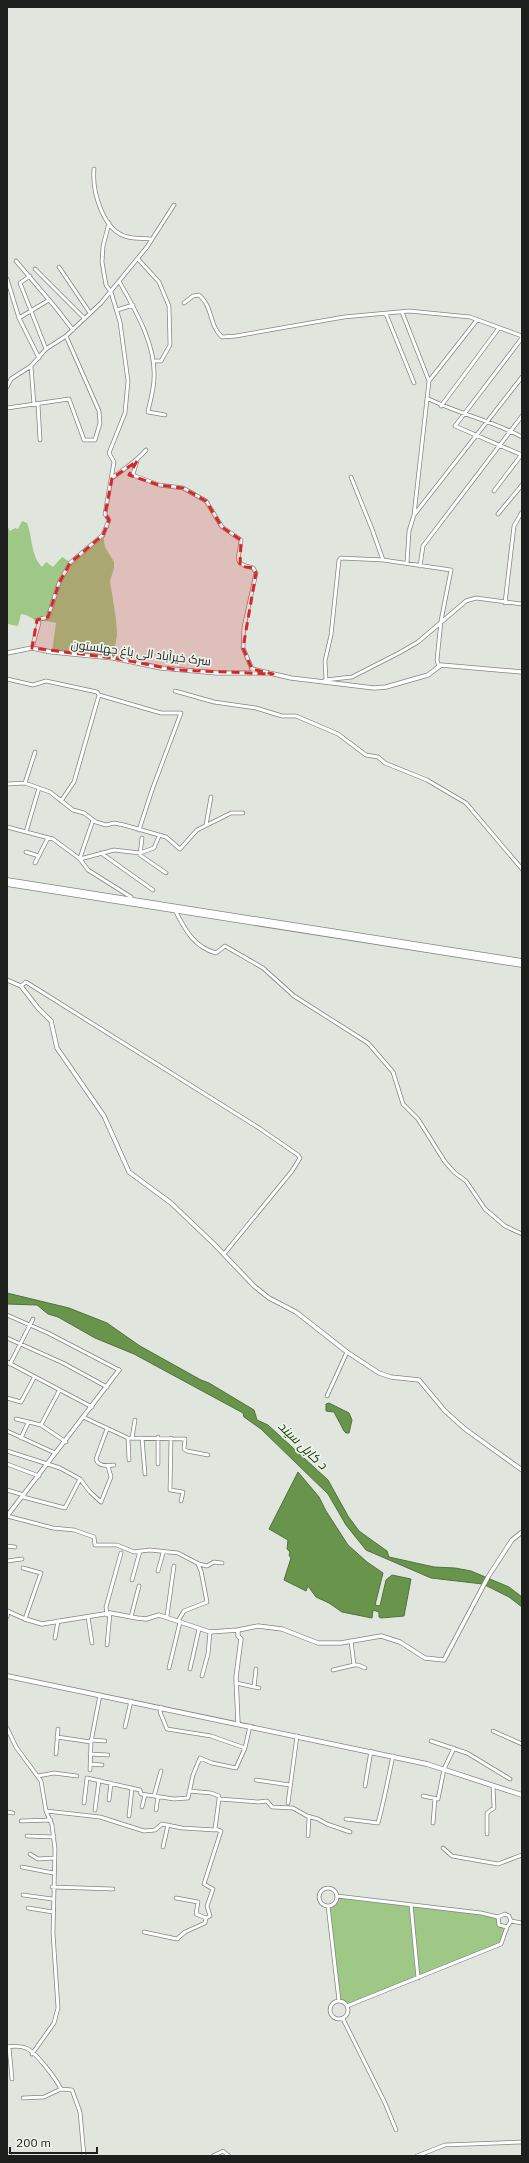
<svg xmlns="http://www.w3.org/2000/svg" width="529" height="2163" font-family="'IBM Plex Sans',Cairo,sans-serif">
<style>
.green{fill:#9fc786}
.water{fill:#69944b;stroke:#52713d}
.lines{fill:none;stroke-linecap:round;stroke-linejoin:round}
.minor-casing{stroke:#828680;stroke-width:4.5}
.tertiary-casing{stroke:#828680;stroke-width:5}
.secondary-casing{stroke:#828680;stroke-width:5.5}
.minor{stroke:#fff;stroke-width:3}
.tertiary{stroke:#fff;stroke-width:3.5}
.secondary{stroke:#fff;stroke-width:4}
.marked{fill:#d62828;fill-opacity:0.2;stroke:#d62828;stroke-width:3;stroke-dasharray:8 5;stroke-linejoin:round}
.labels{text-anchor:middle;stroke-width:3.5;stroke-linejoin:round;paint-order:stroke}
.street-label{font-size:12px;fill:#1d1f1c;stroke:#edf2eb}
.water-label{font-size:13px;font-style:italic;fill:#1c3902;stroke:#edf2eb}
</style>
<rect width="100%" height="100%" fill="#e0e5de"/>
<path class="green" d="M22 521 27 523C33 538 30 554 42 567L46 562 53 567 62 557 70 562 103 535 105 547 114 562V568L110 581 116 619 117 635 113 658 52 652 56 623C49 621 42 621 36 620 30 618 27 614 21 614L18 626 8 624 7 628V526L10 531 15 528 18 529Z
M337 1896 481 1913 498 1917 499 1925 507 1927 501 1944 347 2006 339 2001 328 1906 335 1903Z"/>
<path class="water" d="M7 1293 69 1308 107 1323 140 1346 201 1380 209 1383 254 1410 257 1420 268 1425 328 1480 348 1516 359 1531 387 1551 389 1557 434 1567 455 1568 471 1571 509 1587 522 1597V1607L509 1597 483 1584 431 1578 366 1550 346 1525 328 1494 261 1429 244 1417 243 1413 134 1354 95 1338 58 1317 48 1314 37 1305 7 1304Z
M329 1403 349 1413 352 1420 349 1433H346L344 1431 334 1412 326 1411V1404Z
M298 1472 319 1497 326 1511 348 1545 367 1562 383 1573 375 1605 380 1606 386 1580 392 1575 411 1579 404 1616 381 1618 379 1617V1612L373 1610 372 1618 342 1612 329 1603 316 1597 308 1586 306 1591 284 1580 291 1558 289 1555 290 1552 287 1549 288 1540 269 1529Z"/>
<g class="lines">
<defs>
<path id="minor" d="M94 169C92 191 103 232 128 237 135 239 145 238 152 239
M138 259 159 282 169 306 170 345 161 361H153
M16 261 56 308 73 330
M59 267 90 313
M35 269 84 318
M30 276 20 283 46 349
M7 279 19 318 39 358
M119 281C135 310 156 344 154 378 154 389 150 401 148 412L165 415
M184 303 193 296 199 295C213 306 209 326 222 337L236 336 344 317 409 311 470 317 522 336
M117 310 133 305
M402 312 429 381 414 515 409 531 407 563
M386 314 414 383
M19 318 49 300
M522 338 455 426 522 455
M31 366 34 405
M429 381 477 320
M7 387 11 379 31 366 46 349 66 336 101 303 147 247 174 205
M427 398C458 414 491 420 522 437
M38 404 40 440
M441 406 499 328
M7 408 69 399 84 440H95L100 423 99 411 66 336
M137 461 133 474 135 476 159 485 183 488 206 501 222 527 241 540C240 558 231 563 253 568L256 573 244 627 243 648 252 669
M351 477 372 529 383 560
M112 478C124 469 136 462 146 450
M494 491 522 454
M498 514 522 485
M414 515 522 377
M420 566 423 546 522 416
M505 603 514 526 522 512
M32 648 39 623 37 620 48 617 59 583 70 563 103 535 109 520 105 514 114 462 109 453 125 413 128 381 120 322 111 292 106 285 102 262 103 246 109 223
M7 679 33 685 46 681 97 692 99 695 161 713H181L152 790 139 830
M325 680 352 677 399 653 418 642 466 601 476 598 522 604
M326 680 325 661 331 635 339 560 341 558 383 560 451 570 441 621 437 660 439 667
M175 691 214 702 256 708 282 716H296L338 734 366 755 378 757 385 763 427 780 466 803 522 869
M25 783 35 752
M7 784 25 783 50 792 73 810 84 813 96 822 106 825 114 823 124 825 166 837 180 849 197 830 231 813H243
M61 801 74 782 99 695
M206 825 211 797
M7 827 53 839 80 859 88 870 131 897
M26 832 39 788
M142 838 140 855 166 873
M26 852 39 856
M101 853 153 890
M80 858 93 820
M80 859 114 850 140 853 154 848 159 836
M35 863 48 838
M175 910C185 930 194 947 216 953L225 946 263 968 294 996 368 1043 393 1072 403 1104 418 1119 445 1162 455 1173 466 1181 485 1209 505 1226 522 1234
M21 986 26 982 259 1128 298 1155 300 1158 292 1171 224 1254
M7 1315 48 1333 119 1370
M7 1338 63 1363 107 1387
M7 1362 92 1407
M10 1364 33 1319
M327 1396 347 1352
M7 1398 21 1402 34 1378
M83 1417 128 1438 185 1439 184 1449 187 1451 208 1455
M16 1419 41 1425 66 1442
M41 1425 59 1391
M107 1429 96 1459C98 1467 108 1466 114 1465
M7 1431 55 1453
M21 1438 28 1423
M128 1438 129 1460
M132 1438 135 1420
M142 1438 145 1474
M171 1438 170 1490 183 1492 181 1501
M7 1451 60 1468 80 1479 90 1492 101 1502 111 1477 108 1466
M7 1464 39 1476
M158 1464V1437
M7 1490 24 1495
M23 1497 65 1508 80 1479
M7 1516 53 1528 74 1530 94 1537 95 1545H117L134 1552 150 1550 178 1553 199 1564 207 1566 214 1562 222 1563
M7 1546 15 1547
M7 1561 22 1559
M23 1568 41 1573 25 1619
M158 1571 163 1553
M132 1580 140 1551
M107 1615 106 1607 121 1553
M167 1616 174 1566
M7 1617 8 1611
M88 1617 92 1643
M131 1617 139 1586
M178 1621 184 1611 207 1602 201 1571 198 1564
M55 1638 58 1621
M107 1645 110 1613
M354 1665H358L365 1668
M169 1668 180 1622
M190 1669 199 1629
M333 1670 354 1665 351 1641
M202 1676 208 1654 210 1632
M236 1683 259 1688
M254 1687 256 1669
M161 1707 160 1712 167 1729 211 1736 245 1748
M125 1727 131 1701
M7 1728 16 1747 41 1781 46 1811 52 1825 55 1849 53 1933 58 2008 54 2023 32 2054
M493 1731 522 1744
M57 1737 91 1742
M91 1740 105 1741
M431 1741 467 1753 510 1779
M56 1754 58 1729
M90 1754 108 1755
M90 1764 102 1765
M90 1770 91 1742 100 1695
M38 1776 54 1773 77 1776
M256 1780 290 1785
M365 1786 371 1751
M189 1791 211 1793 219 1796V1799L258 1802 267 1801 272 1807 293 1808 307 1816 318 1819 327 1824 350 1832
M154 1796 161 1771
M423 1796 438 1799 444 1769 454 1748
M109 1800 111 1783
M84 1803 87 1778 140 1790 141 1794 174 1799 188 1798 193 1775 200 1758 212 1763 236 1768 245 1748 250 1726
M288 1803 297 1736
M142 1807 145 1795
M95 1810 99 1780
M156 1810 158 1797
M46 1811 100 1817 144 1831 155 1830 162 1824 182 1828 215 1830
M7 1812 13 1813
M129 1816 132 1788
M346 1819 378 1823C384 1801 388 1779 393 1756
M21 1821 51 1820
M433 1823 435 1798
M487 1834V1813L494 1808 493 1786
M27 1836 54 1837
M308 1836 309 1817
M163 1847 168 1825
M443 1848 452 1856 498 1864 522 1855
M30 1854 38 1859 54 1858
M22 1867 53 1873
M52 1887 113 1889
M319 1897a9 9 0 1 1 18 0a9 9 0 1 1-18 0Z
M23 1895 52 1899
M337 1896 481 1913 498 1917
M176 1898 198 1902 196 1914 206 1918
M411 1905 418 1978
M328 1906 339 2001
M28 1908 53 1912
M498 1917 499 1925 507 1927
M511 1921 522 1923
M144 1932 177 1939 185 1932 205 1923 206 1918 210 1916 207 1906 213 1889 204 1884 221 1831 215 1829 219 1799
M330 2010a9 9 0 1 1 18 0a9 9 0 1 1-18 0Z
M347 2006 501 1944 507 1927 511 1921 509 1916 505 1914 498 1917
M343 2019 385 2103 396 2130
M7 2047C12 2046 21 2046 26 2048 36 2052 56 2079 61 2089L72 2090 80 2112 84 2156
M9 2047 12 2079
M23 2098 44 2097 61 2089
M213 2156 223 2151 229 2156
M417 2156 445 2145 522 2142"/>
<path id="tertiary" d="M7 653 32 648 52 652 113 658 161 668 217 673H268
M252 669 291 678 374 688 386 687 428 675 441 665 522 672
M7 980 21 986 38 1008 51 1021 57 1048 104 1116 129 1172 171 1203 214 1244 254 1286 269 1298 296 1312 347 1352 379 1373 391 1377 419 1380 445 1411 465 1429 522 1470
M7 1516 119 1370
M7 1611 25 1619 42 1624 110 1613 137 1618 146 1619 159 1615 210 1632 238 1630 258 1626 282 1629 318 1643H341L381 1636 400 1642 425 1658 444 1660 488 1577 512 1540 522 1532
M238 1630V1636L241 1639 236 1677 238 1723
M7 2154 10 2156"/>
<path id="secondary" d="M7 880 522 961
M7 884 522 965
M7 1676 427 1764 522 1795"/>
</defs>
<use href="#minor" class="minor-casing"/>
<use href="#tertiary" class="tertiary-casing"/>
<use href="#secondary" class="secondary-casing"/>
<use href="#minor" class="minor"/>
<use href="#tertiary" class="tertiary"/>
<use href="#secondary" class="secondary"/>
</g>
<path class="marked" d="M137 461 129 475 159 485 183 488 206 501 222 527 241 540 240 566 253 568 256 573 243 648 252 669 273 674 177 670 113 658 32 648 37 620 48 617 59 583 70 563 103 535 109 520 105 514 112 478Z"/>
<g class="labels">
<g class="street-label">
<text transform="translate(141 653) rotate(7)" y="4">سرک خیرآباد الی باغ چهلستون</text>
</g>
<g class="water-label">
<text transform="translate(303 1445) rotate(44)" y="5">د کابل سيند</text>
</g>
</g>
<rect width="529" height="2163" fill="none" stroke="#1d1f1c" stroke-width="16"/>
<path d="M10 2147v6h87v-6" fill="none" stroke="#1d1f1c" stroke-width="2"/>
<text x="16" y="2147" font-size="12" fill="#1d1f1c" stroke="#edf2eb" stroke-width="3" paint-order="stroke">200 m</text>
</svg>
